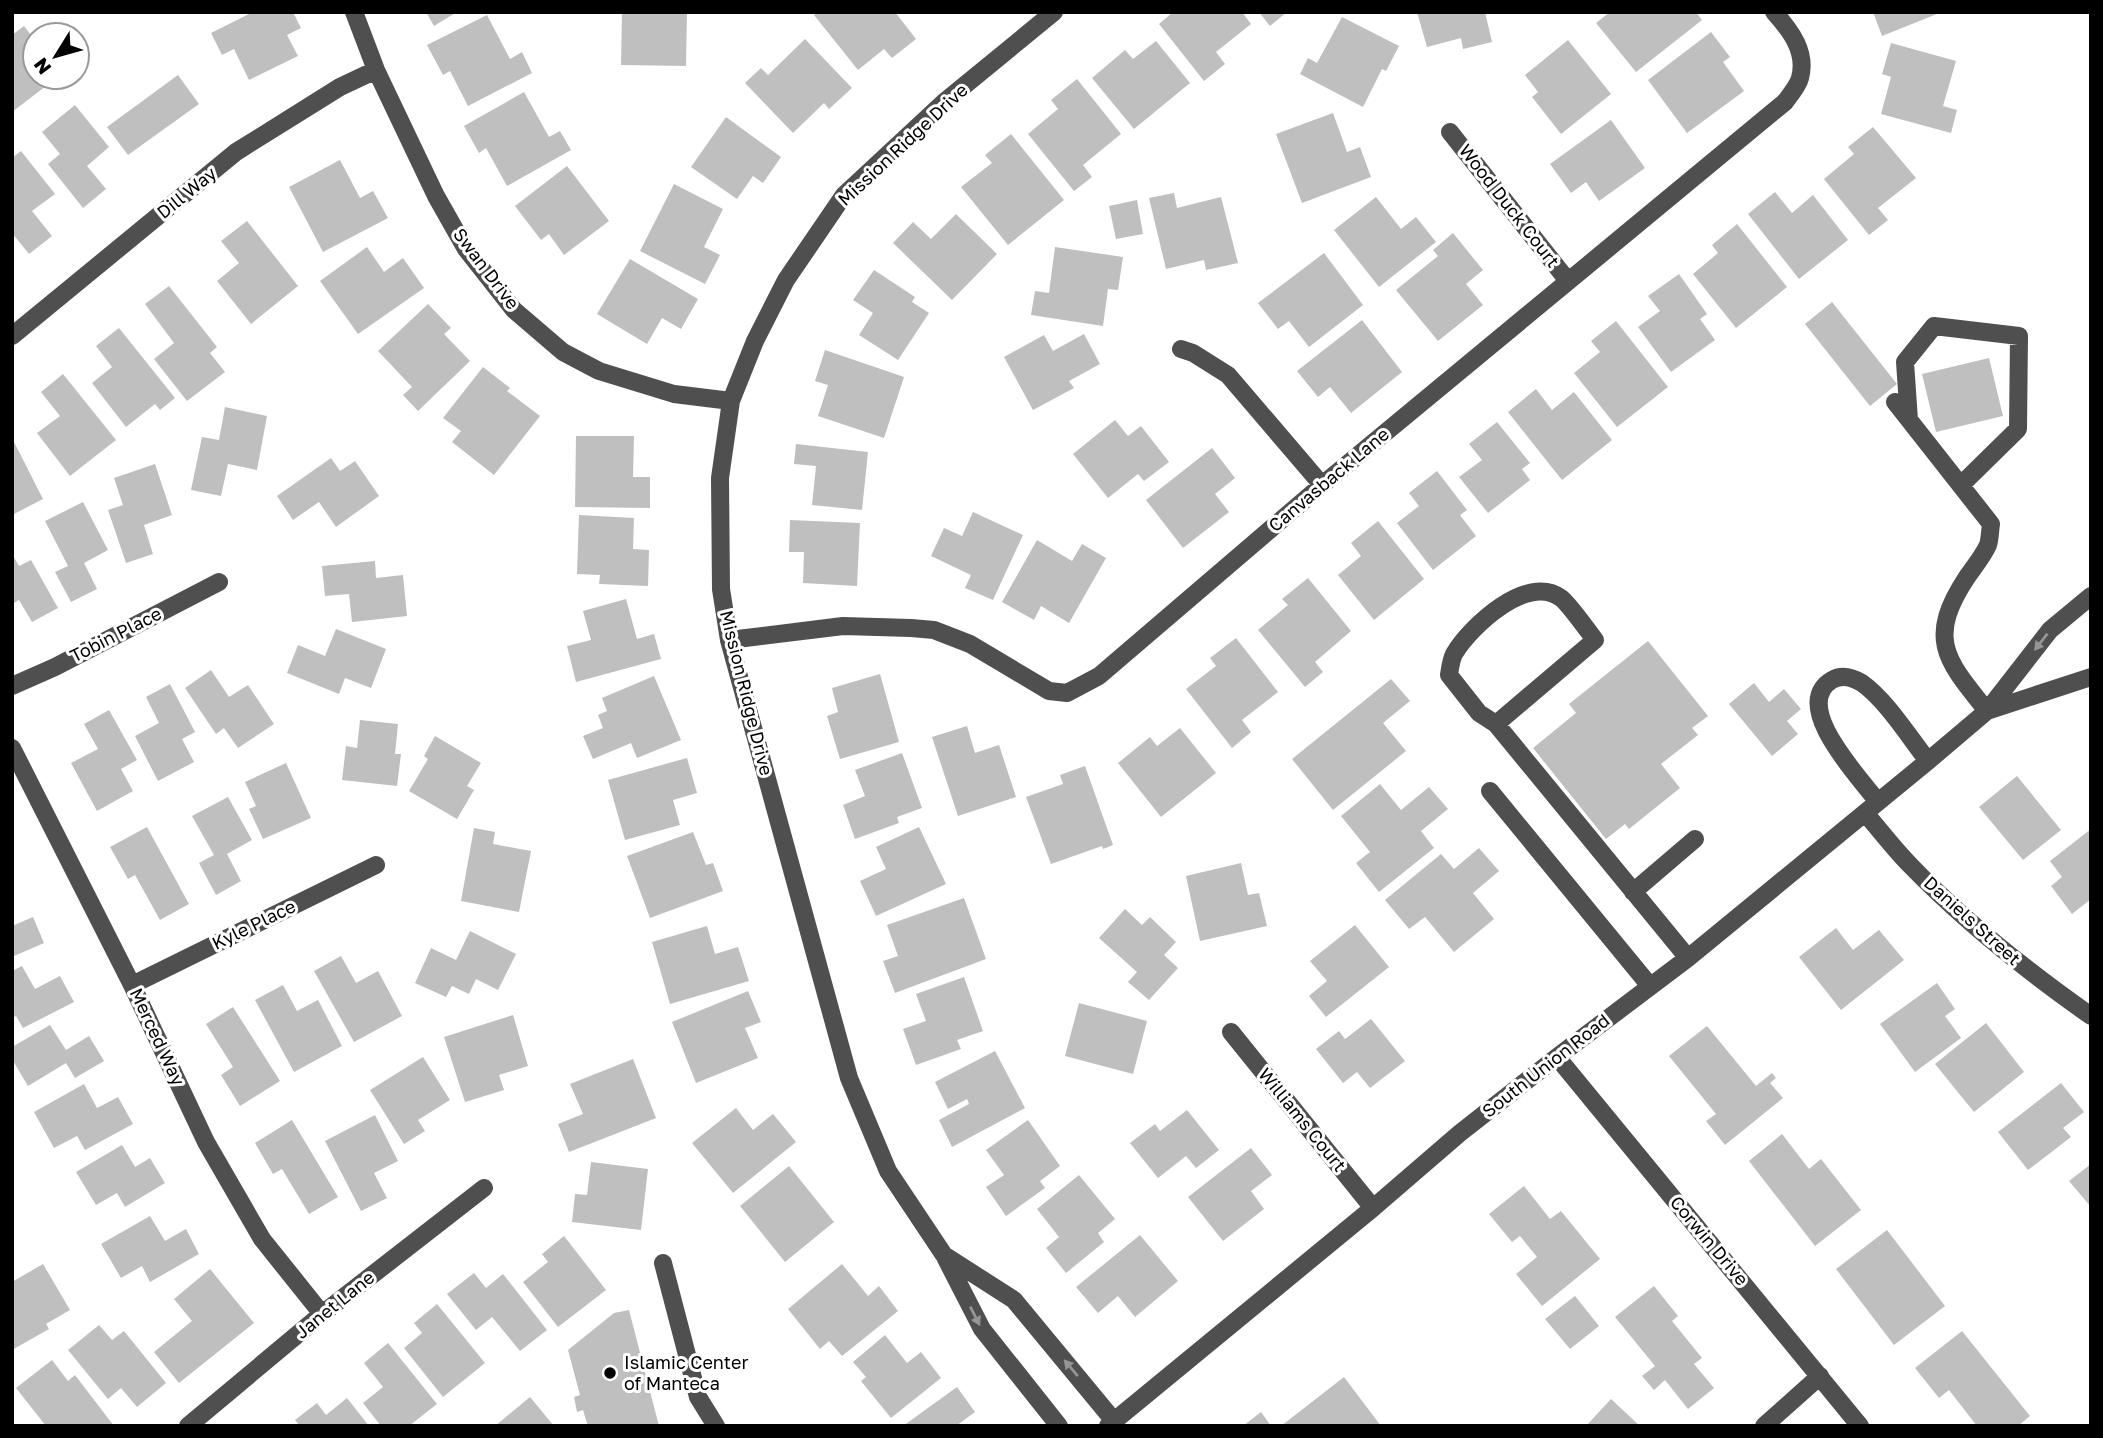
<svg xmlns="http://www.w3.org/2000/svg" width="2103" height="1438" font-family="'Golos Text',sans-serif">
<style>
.building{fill:#bfbfbf}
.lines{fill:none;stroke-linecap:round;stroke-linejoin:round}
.minor{stroke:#4f4f4f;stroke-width:18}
.oneway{fill:#959595}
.poi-dot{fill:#000;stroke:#fff;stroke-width:2.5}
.labels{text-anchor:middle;stroke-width:6;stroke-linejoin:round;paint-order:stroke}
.street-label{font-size:18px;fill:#000;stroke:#fff}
.poi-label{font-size:18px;fill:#000;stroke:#fff;text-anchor:start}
</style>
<rect width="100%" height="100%" fill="#fff"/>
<path class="building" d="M253 12H293L301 28 287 35 298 56 249 80 234 49 222 55 211 33Z
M426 12H457L434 26Z
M622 12H687L686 66 621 65Z
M817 12H895L916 39 892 58 884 49 858 70 814 15Z
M1173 12H1242L1251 24 1216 52 1225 64 1204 81 1159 24Z
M1259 12H1287L1270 26Z
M1417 12H1485L1492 42 1463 49 1461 38 1427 47Z
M1610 12H1696L1702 20 1636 72 1596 23Z
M1873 12H1942L1882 36Z
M487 15 510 59 522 52 532 73 468 106 450 71 443 75 427 45Z
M1342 17 1399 46 1386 71 1382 69 1363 107 1300 74 1308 58 1317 63Z
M24 26 35 40V68L33 70 35 77H38L46 86 12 112V35Z
M1711 32 1730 57 1723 62 1744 91 1687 133 1648 80Z
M805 39 852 88 829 109 824 103 793 133 745 83 761 68 768 75Z
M1568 40 1611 94 1561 134 1532 97 1538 92 1525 75Z
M1156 41 1190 83 1134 129 1092 78 1125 50 1133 59Z
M1891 43 1956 61 1943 106 1957 110 1951 133 1881 114 1891 77 1882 74Z
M178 75 199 104 128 155 107 127Z
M1077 79 1121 134 1083 165 1092 177 1074 191 1028 134 1058 109 1051 100Z
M524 92 549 137 560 131 571 150 507 186 486 148 479 153 464 126Z
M75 105 109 147 87 166 106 189 83 208 48 164 60 154 42 132Z
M1333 113 1347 152 1360 147 1371 177 1302 203 1276 134Z
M726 117 781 157 763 183 753 176 737 199 691 167Z
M1611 120 1645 168 1599 201 1586 182 1571 193 1550 164Z
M1873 127 1916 178 1878 208 1888 220 1869 235 1824 179 1854 154 1848 147Z
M1011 134 1064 200 1008 245 961 187 992 163 985 155Z
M21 151 55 194 32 211 52 236 29 254 12 233V158Z
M340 160 360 198 373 191 388 218 323 252 289 187Z
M567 166 609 221 564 255 549 234 541 240 515 206Z
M674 184 723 209 704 247 720 255 705 284 640 251Z
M1775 192 1792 213 1813 195 1848 240 1799 279 1748 214Z
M1174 193 1177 208 1221 197 1238 263 1206 270 1204 260 1166 269 1149 198Z
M1376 197 1401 229 1416 217 1436 242 1379 287 1334 230Z
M1137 200 1143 234 1116 239 1109 206Z
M956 214 997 254 952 300 893 243 913 222 931 239Z
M247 221 298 286 251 324 217 281 239 263 221 241Z
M1737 224 1787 287 1736 328 1693 274 1718 253 1712 245Z
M1453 233 1483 270 1466 284 1483 305 1438 341 1396 290 1438 256 1433 250Z
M367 247 384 272 403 258 424 288 358 334 320 281Z
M1055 247 1123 257 1118 290 1108 289 1103 326 1031 315 1035 291 1049 293Z
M1324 253 1363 305 1309 347 1289 321 1278 329 1258 303Z
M630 259 698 299 681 329 662 318 647 344 597 314Z
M874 270 915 297 912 302 929 313 898 360 859 335 873 313 853 300Z
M1679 274 1707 314 1700 319 1715 340 1671 372 1638 327 1660 311 1648 296Z
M169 286 217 347 210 353 225 372 187 401 154 359 174 343 145 304Z
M1832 302 1897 384 1870 406 1805 324Z
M428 304 451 328 444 334 470 361 418 411 403 395 412 387 378 351Z
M1362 320 1402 372 1351 413 1330 387 1318 397 1297 371Z
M1616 321 1668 387 1617 427 1574 373 1600 352 1591 341Z
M119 328 175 398 160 410 155 404 126 427 92 383 112 367 96 346Z
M1084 334 1100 364 1069 381 1074 388 1033 410 1004 357 1044 335 1053 351Z
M825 350 904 377 884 438 818 416 828 385 815 381Z
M1989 358 2003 416 1936 432 1922 374Z
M483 367 510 388 507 391 540 416 494 475 452 442 461 431 443 418Z
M63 374 116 440 70 476 37 433 60 416 41 392Z
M1536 389 1552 410 1574 392 1612 440 1562 480 1508 412Z
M225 407 267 416 257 470 228 464 221 496 191 490 202 437 219 440Z
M1115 420 1128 436 1141 426 1169 462 1144 481 1138 474 1108 498 1073 454Z
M1497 422 1530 463 1522 469 1530 480 1488 513 1459 477 1482 460 1469 444Z
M576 436H634L633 477H650V508L575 507Z
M12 438 43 499 12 515Z
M796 444 868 452 862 510 812 505 816 466 794 464Z
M1212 448 1235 478 1215 494 1229 512 1183 548 1146 500Z
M331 458 340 471 355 461 379 496 336 527 319 502 293 520 277 496Z
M155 464 172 515 144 525 153 554 126 563 108 510 123 505 114 478Z
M1437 471 1467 510 1460 515 1476 536 1433 570 1397 523 1419 506 1409 493Z
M83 502 108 550 84 563 97 589 71 602 55 572 68 566 45 521Z
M973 512 1023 535 993 600 965 588 971 575 931 556 944 528 962 536Z
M579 515 634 518 633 549 649 550 648 586 599 584 600 575 577 574Z
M790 520 860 523 857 586 803 583 804 552H789Z
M1378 521 1424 579 1374 620 1338 575 1361 556 1351 543Z
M1037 540 1072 561 1082 544 1106 558 1069 623 1041 606 1034 620 1002 602Z
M12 554 19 566 31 560 58 608 32 622 19 600 12 604Z
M375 561 376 578 403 575 407 616 352 622 349 594 325 596 322 566Z
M1308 578 1351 631 1315 662 1323 672 1305 687 1258 630 1288 605 1282 599Z
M626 599 637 639 654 634 661 659 576 682 567 646 591 640 583 611Z
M336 629 386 649 371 688 345 678 339 694 287 673 298 645 325 656Z
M1236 638 1278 692 1242 720 1251 732 1232 748 1186 689 1216 666 1210 658Z
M1648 641 1708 716 1692 728 1698 735 1661 764 1680 788 1629 829 1625 824 1606 839 1533 748 1576 713 1569 704Z
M211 670 229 697 248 685 274 724 238 748 224 728 216 734 185 688Z
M880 674 899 742 840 759 827 716 838 712 832 688Z
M654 676 681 740 637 758 631 743 593 759 583 736 603 728 598 715 607 711 602 698Z
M1391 679 1410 701 1383 723 1406 751 1333 810 1292 759Z
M1754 683 1769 702 1784 689 1801 709 1787 721 1798 734 1772 756 1729 704Z
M170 684 195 732 182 739 194 762 158 781 135 736 159 723 146 697Z
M109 710 137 760 121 769 133 791 97 811 71 763 98 749 84 724Z
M360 720 398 724 395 754H401L397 786 342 780 346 746 357 748Z
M967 726 975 753 999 745 1016 797 958 816 932 737Z
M1180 728 1216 773 1161 817 1118 763 1150 737 1157 746Z
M435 736 481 763 467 786 474 790 457 819 409 791 428 759 424 756Z
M902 753 922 808 897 817 899 823 855 839 843 805 865 796 855 770Z
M687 758 697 793 673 800 680 825 625 840 608 780Z
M286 763 311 818 263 839 249 809 256 806 245 782Z
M1085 766 1113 845 1103 849 1102 846 1051 864 1026 797 1063 784 1060 775Z
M2017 776 2061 830 2023 860 1979 807Z
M1380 784 1401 810 1429 787 1448 809 1421 831 1434 848 1379 892 1356 863 1370 852 1341 816Z
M228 797 252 840 227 854 241 881 216 895 199 863 214 855 192 816Z
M147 827 189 904 160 920 135 875 128 879 110 847Z
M919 827 946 884 876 916 860 881 886 869 876 847Z
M474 828 495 832 493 844 531 851 519 912 461 901Z
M2091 829V899L2072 914 2051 886 2062 877 2050 861Z
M693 832 706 865 713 863 723 891 650 918 627 856Z
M1479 848 1499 871 1473 893 1494 919 1454 952 1425 917 1409 929 1385 900 1441 854 1454 869Z
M1241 863 1248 895 1259 893 1267 926 1200 941 1186 876Z
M964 898 986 959 895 993 883 961 898 956 887 925Z
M1125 909 1142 925 1150 917 1176 942 1164 955 1178 968 1149 1000 1128 982 1137 972 1099 938Z
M33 917 44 943 12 957V926Z
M1355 925 1389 967 1326 1017 1309 996 1327 981 1310 961Z
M707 926 715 954 738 947 749 981 670 1004 652 942Z
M1836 928 1853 950 1879 930 1904 960 1841 1010 1799 957Z
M470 931 516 954 498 990 476 979 469 994 452 986 446 997 415 983 431 948 456 960Z
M341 956 356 983 378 971 402 1016 354 1042 314 971Z
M22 966 35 989 60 976 74 1002 23 1028 16 1016 12 1018V971Z
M964 977 983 1031 957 1040 961 1049 916 1065 903 1029 926 1021 916 994Z
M1937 983 1955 1009 1945 1016 1961 1038 1915 1072 1880 1024Z
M283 985 297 1011 318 1000 342 1046 294 1072 255 1000Z
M748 991 761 1022 745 1028 758 1058 696 1083 672 1022Z
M1079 1003 1147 1021 1133 1074 1065 1056Z
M233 1007 280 1081 240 1106 221 1075 233 1067 206 1024Z
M513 1015 528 1066 499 1075 504 1090 465 1102 444 1037Z
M1371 1019 1405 1061 1370 1088 1357 1072 1343 1083 1316 1049 1339 1031 1345 1039Z
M1986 1023 2024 1072 1974 1112 1935 1064Z
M50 1025 66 1050 89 1036 104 1061 75 1078 66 1063 28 1086 12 1059V1047Z
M1707 1026 1756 1086 1772 1073 1776 1078 1770 1083 1783 1098 1725 1145 1706 1121 1716 1114 1669 1056Z
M995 1051 1025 1108 952 1147 939 1120 969 1104 967 1099 948 1109 935 1082Z
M423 1057 450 1100 418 1120 425 1131 404 1144 370 1090Z
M633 1059 656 1118 569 1152 558 1124 583 1114 570 1084Z
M2061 1083 2084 1112 2063 1128 2071 1137 2028 1170 1998 1132Z
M84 1084 97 1108 118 1097 133 1124 85 1150 77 1136 54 1148 34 1112Z
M736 1108 753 1130 773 1114 796 1142 733 1193 692 1143Z
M1187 1110 1219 1150 1196 1168 1186 1156 1158 1178 1130 1143 1155 1124 1160 1131Z
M375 1115 398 1161 374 1173 387 1198 361 1211 325 1141Z
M292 1120 338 1197 309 1214 282 1169 273 1174 255 1143Z
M1028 1120 1060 1166 1040 1181 1045 1188 1006 1216 986 1187 1004 1175 986 1150Z
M1782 1134 1809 1169 1821 1159 1861 1210 1815 1246 1749 1161Z
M122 1145 135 1167 150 1158 165 1183 125 1207 117 1193 96 1205 76 1172Z
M1251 1148 1272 1175 1251 1191 1264 1209 1223 1241 1188 1197Z
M591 1162 648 1169 641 1230 572 1222 575 1194 587 1195Z
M2091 1164V1207L2069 1181Z
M789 1166 834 1222 785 1262 740 1206Z
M1079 1175 1115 1219 1098 1233 1104 1242 1066 1273 1046 1248 1059 1237 1037 1209Z
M1524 1186 1550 1219 1561 1211 1600 1259 1542 1306 1516 1274 1537 1257 1520 1236 1512 1242 1489 1214Z
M150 1216 165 1241 186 1229 199 1254 150 1282 142 1266 121 1278 101 1244Z
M1887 1230 1945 1306 1894 1345 1836 1269Z
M1140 1235 1178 1281 1135 1317 1118 1296 1098 1313 1076 1287Z
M564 1236 606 1290 558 1327 523 1282 548 1262 542 1254Z
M43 1264 70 1310 46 1324 49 1329 12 1350V1282Z
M842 1264 868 1296 879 1286 898 1311 842 1356 829 1341 820 1349 788 1309Z
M210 1269 254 1323 179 1383 154 1352 192 1321 174 1299Z
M474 1273 486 1288 503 1274 547 1330 520 1351 492 1317 476 1330 447 1294Z
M1654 1286 1678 1316 1672 1321 1702 1358 1694 1364 1714 1388 1688 1409 1665 1380 1654 1390 1642 1376 1655 1366 1615 1317Z
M1575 1296 1599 1326 1570 1349 1545 1319Z
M437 1304 485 1363 443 1397 404 1348 422 1333 414 1323Z
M629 1310 659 1426H588L583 1410 577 1412 574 1397 580 1395 568 1350 614 1313Z
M99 1325 112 1340 124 1331 166 1383 137 1407 121 1388 108 1399 68 1350Z
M1962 1331 2030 1416 2018 1426H1977L1949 1390 1939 1398 1915 1368Z
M885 1335 907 1363 921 1352 941 1378 891 1418 861 1381 866 1377 853 1362Z
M388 1343 437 1404 409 1426H381L363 1403 383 1387 364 1363Z
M52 1360 68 1381 75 1375 114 1426H46L16 1388Z
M1344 1377 1381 1426H1281Z
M957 1387 975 1412 956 1426H903Z
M530 1397 554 1426H495Z
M347 1398 369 1426H300L295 1420 317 1403 326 1415Z
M1611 1399 1640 1426H1586Z
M1261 1412 1271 1426H1243Z"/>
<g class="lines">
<path class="minor" d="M354 12 376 70 436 196 466 249 514 310 563 352 599 371 674 394 731 401
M1054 12 943 103 844 195 786 280 755 341 731 401 720 478 721 589 729 640 849 1078 888 1171 944 1255 982 1329 1059 1426
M1450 132 1568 281
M12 336 236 152 340 87 376 70
M1181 349 1193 353 1228 375 1322 485
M1895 402 1991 524C1990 530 1990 539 1988 545 1983 556 1974 567 1967 577 1926 639 1946 660 1987 711
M1909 420 1905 362 1934 326 2019 336 2018 429 1961 485
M729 640 843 626 911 628 934 630 970 644 1049 691 1067 693 1099 676 1322 485 1785 102C1790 95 1798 86 1800 78 1807 52 1791 31 1774 12
M12 686 55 667 219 582
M1987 711 2091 677
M1496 724 1595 640C1588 631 1569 604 1561 598 1527 573 1470 627 1454 654 1451 660 1450 668 1449 675L1479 713 1496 724 1688 958
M12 748 132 985 206 1142 262 1239 322 1314
M1490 791 1650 986
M1878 802C1861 779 1789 705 1832 680 1842 674 1852 677 1862 683 1887 701 1909 737 1928 761
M1865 813C1880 830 1894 849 1910 865 1965 922 2027 971 2091 1016
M1633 892 1695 839
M132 985 376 865
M1231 1032 1373 1208
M1557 1057 1860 1426
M944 1255 1014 1300 1114 1421
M663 1263 698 1397 716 1426
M188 1426 322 1314 484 1188
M1108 1426 1373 1208 1460 1133 1557 1057 1688 958 1928 761 1987 711 2050 630 2091 596
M1764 1426 1820 1376"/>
</g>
<defs><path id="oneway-solid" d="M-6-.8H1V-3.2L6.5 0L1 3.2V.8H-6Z" transform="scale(1.75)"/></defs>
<g class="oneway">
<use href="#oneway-solid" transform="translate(2041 642) rotate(128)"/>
<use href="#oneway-solid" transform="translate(975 1316) rotate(63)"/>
<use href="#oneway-solid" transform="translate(1071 1368) rotate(-130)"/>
</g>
<circle class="poi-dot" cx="610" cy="1373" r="7"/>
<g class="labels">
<g class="street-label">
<text transform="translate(903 145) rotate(-43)" y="6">Mission Ridge Drive</text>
<text transform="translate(187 193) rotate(-39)" y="6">Dill Way</text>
<text transform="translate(1509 206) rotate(52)" y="6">Wood Duck Court</text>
<text transform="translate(486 269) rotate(53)" y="6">Swan Drive</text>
<text transform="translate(1329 480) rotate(-40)" y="6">Canvasback Lane</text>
<text transform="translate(116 635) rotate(-27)" y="6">Tobin Place</text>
<text transform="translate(746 693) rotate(76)" y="6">Mission Ridge Drive</text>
<text transform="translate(1972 921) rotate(42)" y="6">Daniels Street</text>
<text transform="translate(254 925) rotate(-26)" y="6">Kyle Place</text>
<text transform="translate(157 1037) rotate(65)" y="6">Merced Way</text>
<text transform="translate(1546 1066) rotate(-38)" y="6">South Union Road</text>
<text transform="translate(1302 1120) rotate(51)" y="6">Williams Court</text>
<text transform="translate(1709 1241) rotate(50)" y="6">Corwin Drive</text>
<text transform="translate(335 1305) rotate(-39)" y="6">Janet Lane</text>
</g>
<g class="poi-label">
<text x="624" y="1369">Islamic Center<tspan x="624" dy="21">of Manteca</tspan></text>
</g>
</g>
<rect width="2103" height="1438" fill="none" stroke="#000000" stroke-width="28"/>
<g transform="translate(56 56) rotate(233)"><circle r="33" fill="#ffffff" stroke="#999999" stroke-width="2"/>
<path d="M0-5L12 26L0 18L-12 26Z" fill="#000000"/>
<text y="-10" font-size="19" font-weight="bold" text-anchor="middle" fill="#000000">N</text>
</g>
</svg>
